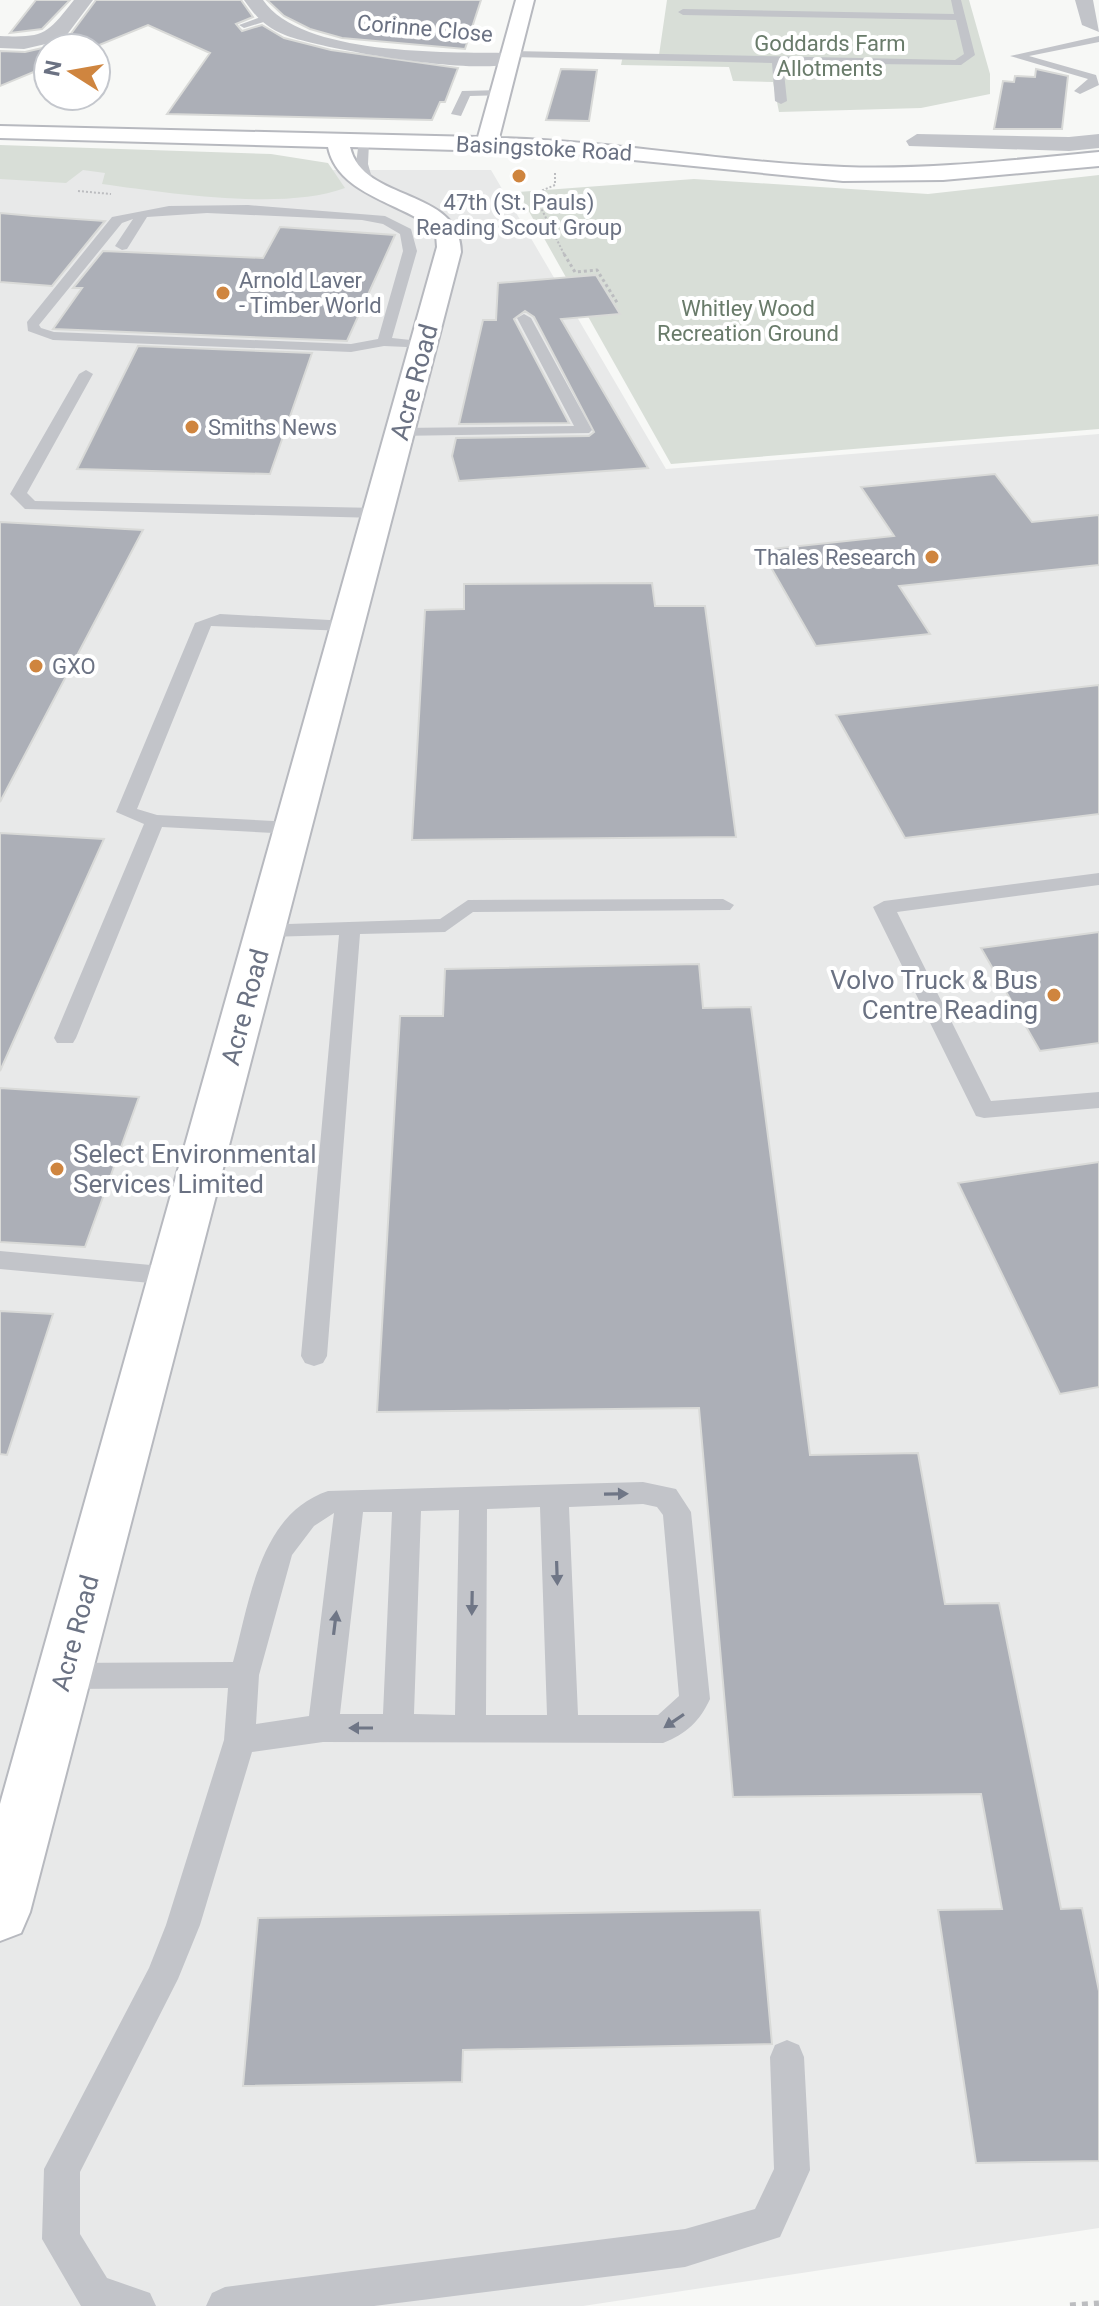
<svg xmlns="http://www.w3.org/2000/svg" width="1099" height="2306" font-family="Roboto,sans-serif">
<style>
.built{fill:#e8e9e9}
.green{fill:#d8ded7}
.building{fill:#acafb7;stroke:#d9dad8;stroke-width:2}
.lines{fill:none;stroke-linecap:round;stroke-linejoin:round}
.secondary-casing{stroke:#b7b9bf;stroke-width:4}
.path-far2{stroke:#bcbdc0;stroke-width:2;stroke-dasharray:2 2;stroke-linecap:butt}
.path-far1{stroke:#bcbdc0;stroke-width:3;stroke-dasharray:3 3;stroke-linecap:butt}
.path{stroke:#bcbdc0;stroke-width:7;stroke-dasharray:6 6;stroke-linecap:butt}
.lane{fill:#c2c4c9;fill-rule:evenodd}
.street{fill:#c2c4c9;fill-rule:evenodd}
.secondary{fill:#fff;fill-rule:evenodd}
.oneway{fill:#6f7686}
.poi-dot{fill:#cf853f;stroke:#fff;stroke-width:3}
.labels{text-anchor:middle;stroke-width:8;stroke-linejoin:round;paint-order:stroke}
.far-street-label{font-size:22px;fill:#6b7283;stroke:#fff}
.far-park-label{font-size:22px;fill:#697b6a;stroke:#fff}
.far-poi-label{font-size:22px;fill:#6b7283;stroke:#fff;text-anchor:start}
.street-label{font-size:26px;fill:#6b7283;stroke:#fff}
.poi-label{font-size:26px;fill:#6b7283;stroke:#fff;text-anchor:end}
</style>
<rect width="100%" height="100%" fill="#f7f8f6"/>
<path class="built" d="M0 166 83 170H491L666 469 1099 434V2228L583 2306H0Z"/>
<path class="green" d="M667 0H969L990 74V94L921 108 779 112 773 82 733 81 729 67 621 65 623 55H659Z
M0 145 271 154 328 163 345 188C284 211 168 193 102 184L105 173 83 170 66 183 0 179Z
M1099 175V429L671 464 518 192 694 179 928 194Z"/>
<path class="building" d="M36 0H70L42 29 10 33Z
M96 0H241L253 17 236 24 242 31 262 25 284 38 331 50 458 68 445 102H440L432 120 167 114 210 53 148 25 92 48H48V66L0 86V51L25 52 64 43Z
M267 0H481L465 49 342 38 310 29 284 16Z
M561 69 597 70 589 121 546 120Z
M1036 69 1068 76 1062 129H994L1003 81 1014 82 1015 76 1035 77Z
M0 213 33 216 105 221 52 286 0 282Z
M280 227 395 235 347 341 53 329 82 288H73L103 251 263 258Z
M596 275 620 314 561 319 648 468 459 481 452 456 456 438 589 436 594 432 534 317 525 311 514 319 569 423 459 424 483 320H496L498 283Z
M138 346 312 353 270 474 77 469Z
M995 474 1032 522 1099 515V565L899 586 930 634 816 646 761 550 894 536 861 487Z
M0 522 143 530 0 802Z
M652 583 655 606H705L736 837 412 840 425 610 464 609V584Z
M1099 685V814L905 838 836 715Z
M0 833 104 839 0 1071Z
M1099 932V1043L1040 1051 981 948Z
M699 964 703 1008 751 1007 810 1455 918 1453 945 1604 999 1603 1061 1909 1082 1908 1099 1991V2161L976 2163 938 1910 1002 1909 981 1794 733 1797 699 1408 377 1412 400 1016H443L445 969Z
M0 1088 139 1097 85 1247 0 1242Z
M1099 1162V1387L1060 1394 958 1183Z
M0 1311 53 1314 7 1455 0 1454Z
M760 1910 772 2044 463 2050 462 2082 243 2086 258 1918Z"/>
<g class="lines">
<defs>
<path id="secondary" d="M516 0H534L499 138C615 141 729 163 844 167 929 170 1014 160 1099 152V166L943 180 843 181 563 153 350 147C363 203 460 187 461 252L30 1912 21 1933 0 1941V1804L437 247 436 234 429 225C395 202 337 192 328 147L0 138V126L478 137Z"/>
</defs>
<use href="#secondary" class="secondary-casing"/>
<path class="path-far2" d="M555 173V185L534 194 565 256
M78 191 111 194"/>
<path class="path-far1" d="M564 254 575 272 597 270 618 304"/>
<path class="path" d="M1070 2306 1099 2304"/>
<path class="lane" d="M951 0H961L975 55 961 65 783 63 787 101 781 104 775 101 772 63 512 57 507 54 512 51 955 60 964 54 956 20 683 15 678 12 683 9 954 14Z
M266 15 270 20 244 28 239 25Z
M1099 36V42L1029 56 1096 75 1099 85 1080 94 1074 91 1088 79 1010 56Z
M502 90 506 95 470 96 461 116 451 114 462 91Z
M359 140 369 143 368 164 374 185H366L356 164Z
M248 205 385 216 411 229 417 251 392 338 429 342V348L384 346 351 352 53 340 28 331 27 322 112 217 169 206ZM207 213 362 220 383 224 400 234 403 251 378 339 351 344 54 332 41 328 39 325 122 223 133 219 115 246 122 250 127 249 147 217Z
M524 314 531 318 592 430 589 433 395 436V430L400 428 574 426 517 318Z
M86 370 93 374 27 493 35 501 378 508 386 513 378 518 25 509 10 494 79 374Z
M220 614 347 621 356 626 347 631 211 626 137 809 157 815 293 822 303 828 293 834 162 827 76 1038 73 1043H57L54 1038 144 824 116 812 195 623Z
M1099 873V885L897 912 991 1101 1099 1092V1108L984 1118 976 1116 873 907 884 901Z
M723 899 734 905 730 910 473 912 445 932 360 934 327 1356 323 1363 314 1366 305 1363 301 1356 339 935 266 937 258 935 255 930 258 925 440 919 468 900Z
M0 1251 172 1267 181 1269 185 1276 181 1283 172 1285 0 1269Z
M643 1482 676 1489 691 1512 710 1699C700 1721 686 1734 663 1743L323 1742 252 1752 200 1925 178 1979 80 2172V2234L107 2278 150 2293 156 2306H81L42 2239 44 2169 149 1968 166 1925 224 1740 228 1688 63 1689 52 1685 48 1676 52 1667 63 1663 233 1662C250 1601 259 1514 328 1491ZM643 1504 657 1507 663 1515 679 1696 658 1715H578L569 1507ZM540 1507 547 1715H486L487 1509ZM459 1510 455 1715 414 1714 421 1511ZM363 1512H392L383 1714H340ZM334 1513 309 1716 256 1724 259 1675 292 1555 314 1526Z
M787 2040 799 2045 804 2057 810 2170 780 2237 685 2267 374 2306H206L212 2293 225 2287 685 2229 755 2209 774 2169 770 2057 775 2045Z"/>
<path class="street" d="M74 0H93L63 40 24 49 0 48V36C45 38 47 34 74 0Z
M244 0H263C301 56 446 52 509 53L519 59C500 81 315 48 285 35 265 27 256 17 244 0Z
M1075 0H1093L1099 32 1082 25Z
M917 134 1069 137 1099 134V148L1069 151 909 146 906 141Z"/>
<use href="#secondary" class="secondary"/>
</g>
<defs><path id="oneway-solid" d="M-6-.8H1V-3.2L6.5 0L1 3.2V.8H-6Z" transform="scale(2)"/></defs>
<g class="oneway">
<use href="#oneway-solid" transform="translate(616 1494) rotate(-1)"/>
<use href="#oneway-solid" transform="translate(557 1573) rotate(88)"/>
<use href="#oneway-solid" transform="translate(472 1603) rotate(91)"/>
<use href="#oneway-solid" transform="translate(335 1623) rotate(-83)"/>
<use href="#oneway-solid" transform="translate(674 1721) rotate(146)"/>
<use href="#oneway-solid" transform="translate(361 1728) rotate(-180)"/>
</g>
<g class="poi-dot">
<circle cx="519" cy="176" r="8"/>
<circle cx="223" cy="293" r="8"/>
<circle cx="192" cy="427" r="8"/>
<circle cx="932" cy="557" r="8"/>
<circle cx="36" cy="666" r="8"/>
<circle cx="1054" cy="995" r="8"/>
<circle cx="57" cy="1169" r="8"/>
</g>
<g class="labels">
<g class="far-street-label">
<text transform="translate(425 28) rotate(5)" y="8">Corinne Close</text>
<text transform="translate(544 148) rotate(3)" y="8">Basingstoke Road</text>
</g>
<g class="far-park-label">
<text x="830" y="51">Goddards Farm<tspan x="830" dy="25">Allotments</tspan></text>
<text x="748" y="316">Whitley Wood<tspan x="748" dy="25">Recreation Ground</tspan></text>
</g>
<g class="far-poi-label">
<text x="519" y="210" text-anchor="middle">47th (St. Pauls)<tspan x="519" dy="25">Reading Scout Group</tspan></text>
<text x="239" y="288">Arnold Laver<tspan x="239" dy="25">- Timber World</tspan></text>
<text x="208" y="435">Smiths News</text>
<text x="916" y="565" text-anchor="end">Thales Research</text>
<text x="52" y="674">GXO</text>
</g>
<g class="street-label">
<text transform="translate(414 382) rotate(-75)" y="9">Acre Road</text>
<text transform="translate(245 1007) rotate(-75)" y="9">Acre Road</text>
<text transform="translate(75 1633) rotate(-75)" y="9">Acre Road</text>
</g>
<g class="poi-label">
<text x="1038" y="989">Volvo Truck &amp; Bus<tspan x="1038" dy="30">Centre Reading</tspan></text>
<text x="73" y="1163" text-anchor="start">Select Environmental<tspan x="73" dy="30">Services Limited</tspan></text>
</g>
</g>
<g transform="translate(72 72) rotate(281)"><circle r="38" fill="#ffffff" stroke="#c4c7cd" stroke-width="2"/>
<path d="M0-6L14 30L0 20L-14 30Z" fill="#cf853f"/>
<text y="-12" font-size="22" font-weight="bold" text-anchor="middle" fill="#6b7283">N</text>
</g>
</svg>
